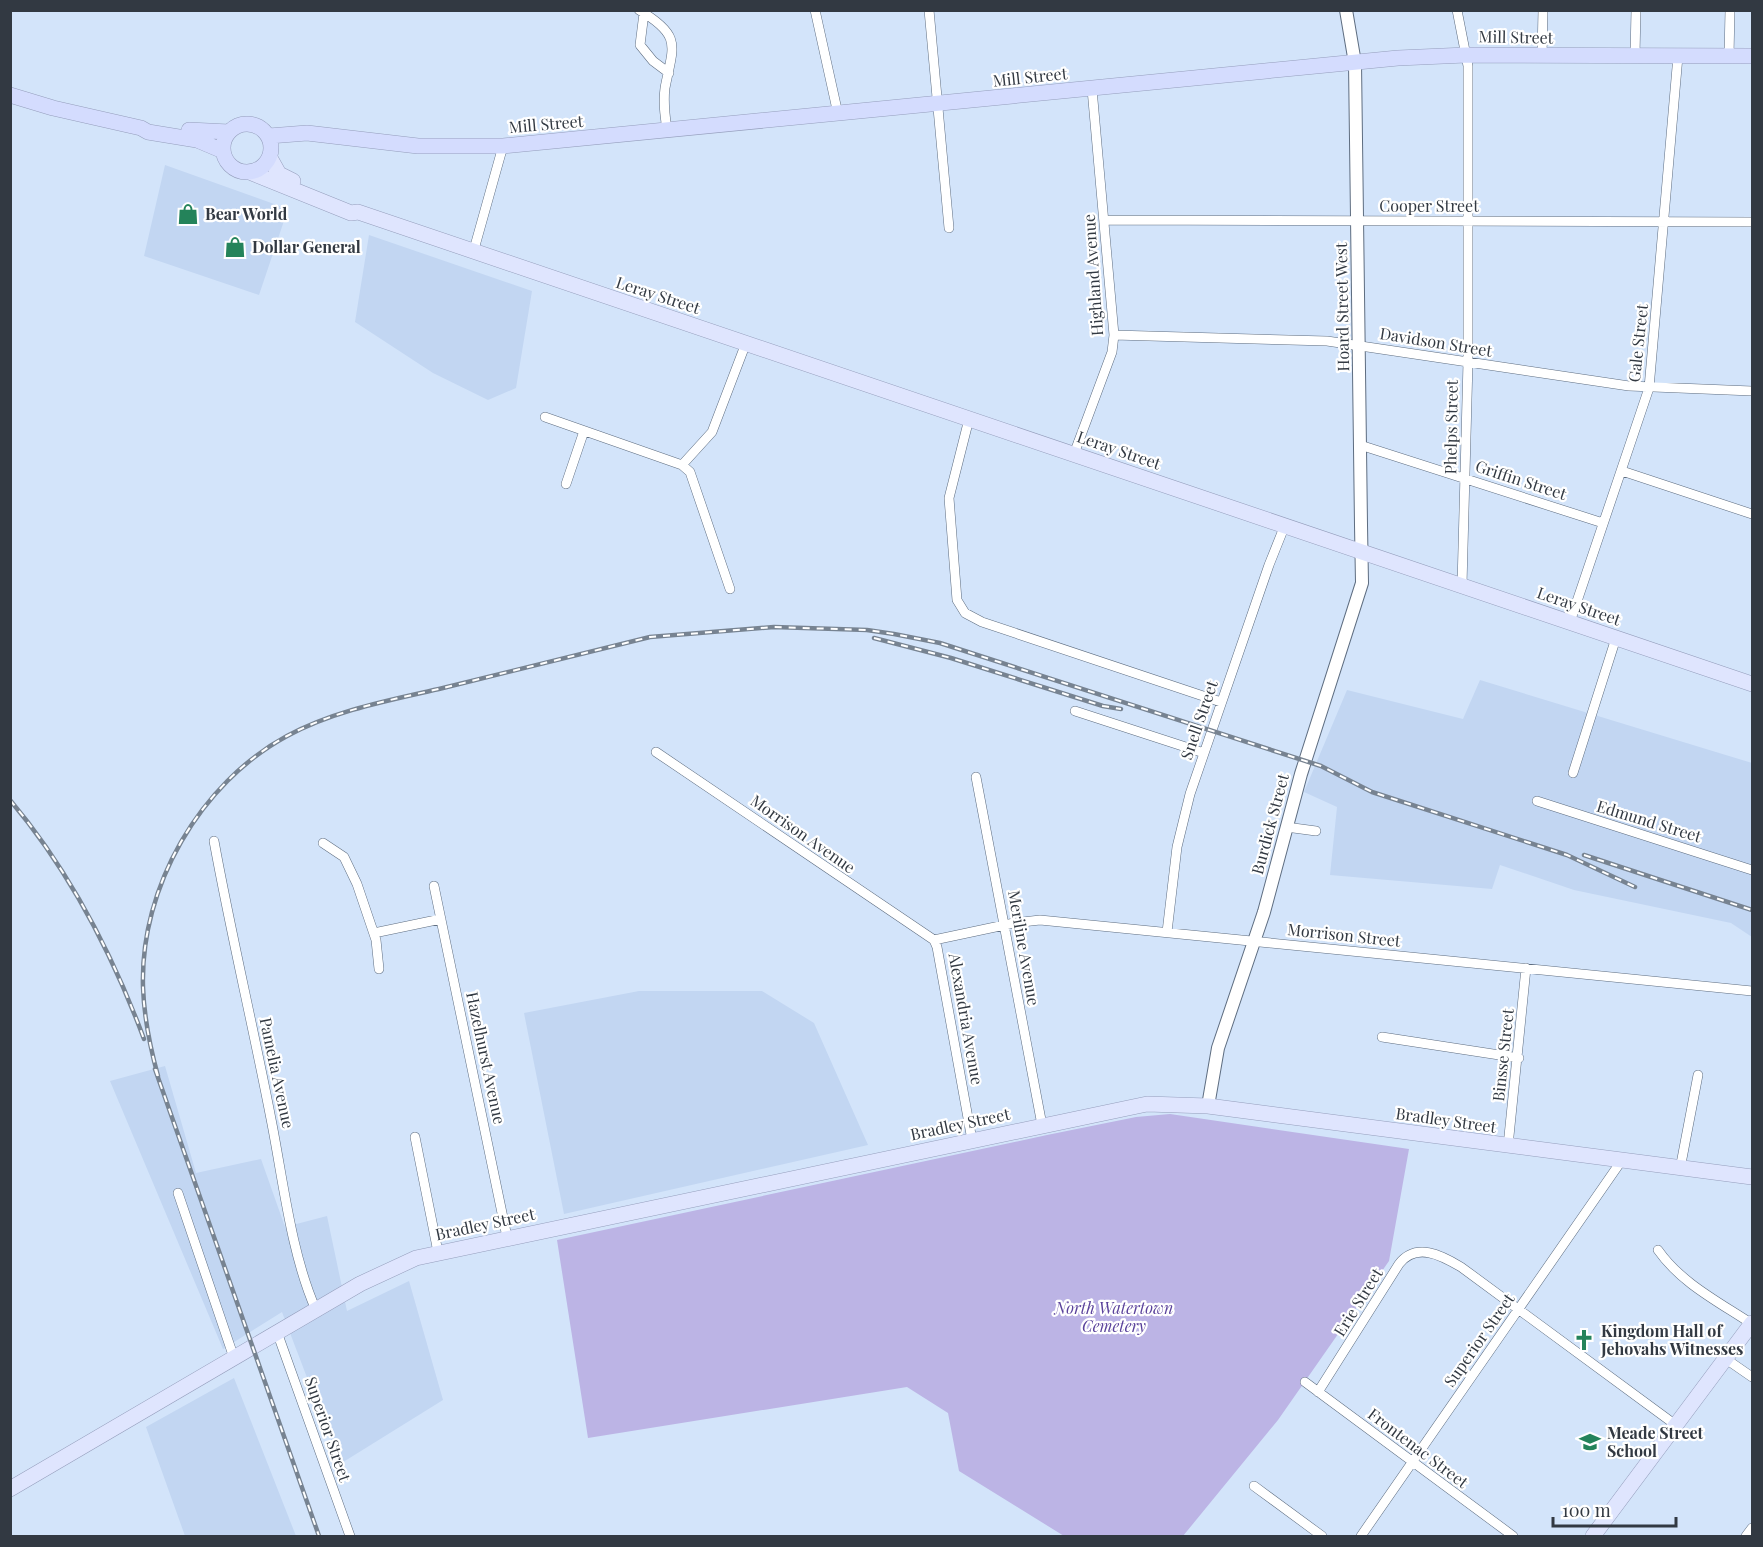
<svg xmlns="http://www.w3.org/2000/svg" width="1763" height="1547" font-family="'Playfair Display',serif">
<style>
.built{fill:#c2d6f2}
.green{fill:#bcb4e5}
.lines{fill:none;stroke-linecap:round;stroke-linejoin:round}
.minor-casing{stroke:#5e6d80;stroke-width:10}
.tertiary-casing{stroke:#5e6d80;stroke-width:14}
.primary-casing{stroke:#959ebc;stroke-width:16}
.trunk-casing{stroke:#959ebc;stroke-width:16}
.minor{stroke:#fff;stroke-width:9}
.tertiary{stroke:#fff;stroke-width:12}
.primary{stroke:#dfe5fe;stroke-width:15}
.trunk{stroke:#d4dcfe;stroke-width:15}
.rail-casing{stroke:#778391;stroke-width:4.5}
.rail{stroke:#fff;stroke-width:2;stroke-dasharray:7;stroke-linecap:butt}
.labels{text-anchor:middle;stroke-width:4.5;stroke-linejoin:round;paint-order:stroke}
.street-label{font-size:16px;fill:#323942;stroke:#fff}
.poi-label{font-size:16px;font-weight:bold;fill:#323942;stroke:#fff;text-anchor:start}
.park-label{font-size:16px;font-style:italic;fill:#5a429b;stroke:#fff}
</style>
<rect width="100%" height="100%" fill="#d3e4fa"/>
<path class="built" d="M165 165 288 209 259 295 144 256Z
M369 235 532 291 516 388 488 400 433 373 355 322Z
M1480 680 1752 763V937L1731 923 1574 890 1500 865 1492 889 1330 875 1337 807 1304 792 1347 690 1463 719Z
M639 991H762L814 1023 868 1145 564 1214 524 1013Z
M165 1066 196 1173 261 1159 285 1227 327 1216 347 1311 409 1281 443 1400 340 1464 282 1312 223 1349 110 1081Z
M234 1378 296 1536H185L146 1427Z"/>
<path class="green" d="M1170 1114 1409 1149 1389 1261 1278 1420 1183 1536H1064L959 1471 948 1413 907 1387 588 1438 557 1240 1047 1135 1136 1117Z"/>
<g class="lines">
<defs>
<path id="minor" d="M639 10C683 36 673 46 665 88 663 103 665 116 667 130
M815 10 838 114
M929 10 949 228
M1457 10 1468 66V362L1462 585
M644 13 640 45 653 61 669 73
M1542 55 1543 10
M1635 55 1636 10
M1729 56 1730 10
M1105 220 1752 222
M473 253 503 146
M1114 335 1327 341 1629 386 1752 391
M545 417 682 465 690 472 730 589
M969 419 949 498 957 600 965 613 982 622 1221 702
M1360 445 1603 523
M1074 454 1112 352 1114 335 1092 89
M682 465 712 432 746 343
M1622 471 1752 514
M566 484 584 431
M1570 622 1649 388 1678 56
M1075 711 1204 753
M656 752 934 940
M1573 773 1616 638
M976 777 1042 1125
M1537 801 1752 870
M1286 827 1316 831
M214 841C231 934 253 1026 271 1119 283 1179 291 1254 316 1310
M323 843 344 857 357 884 376 940 379 969
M434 886 507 1237
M1167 932 1177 847 1190 794 1269 565 1285 525
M374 933 441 919
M934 940 1014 923 1040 920 1752 991
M934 940 937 947 972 1140
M1382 1037 1519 1058
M415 1137 438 1252
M1508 1146 1526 968
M1680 1169 1698 1075
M178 1193 234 1358
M1658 1250C1681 1283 1719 1302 1752 1324
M277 1332 350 1536
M1726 1359 1752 1377
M1305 1382 1513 1536
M1318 1392 1399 1264C1416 1242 1441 1255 1461 1267L1677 1426
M1254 1486 1322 1536
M1361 1536 1622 1160
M1746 1536 1752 1528"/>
<path id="tertiary" d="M1208 1106 1218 1048 1264 912 1301 774 1362 583 1361 525 1355 63 1346 10"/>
<path id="primary" d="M270 158 279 174 293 181
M252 173 351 213 358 212 1752 684
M10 1489 360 1284 416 1258 1147 1104 1208 1106 1752 1177
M1593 1536 1752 1323"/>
<path id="trunk" d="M10 95 53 108 141 128 148 132 197 140 223 151
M223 148a24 24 0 1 1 48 0a24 24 0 1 1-48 0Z
M189 130 229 132
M269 136 307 133 418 146H503L1398 58 1466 55 1752 56"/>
</defs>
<use href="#minor" class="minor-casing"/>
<use href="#tertiary" class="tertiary-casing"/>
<use href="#primary" class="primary-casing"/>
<use href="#trunk" class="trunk-casing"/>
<use href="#minor" class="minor"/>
<use href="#tertiary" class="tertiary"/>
<use href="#primary" class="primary"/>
<use href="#trunk" class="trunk"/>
<defs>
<path id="rail" d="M874 638 951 658 1103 706 1121 709
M10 800C69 870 112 953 144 1039
M1584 855 1752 910
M155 1069 319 1536
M158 1076C150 1047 144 1017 143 987 140 887 200 783 287 736 335 710 391 700 443 688 512 671 581 654 650 637L774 627 867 630 894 634 940 643 1321 766 1372 792 1567 855 1635 887"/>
</defs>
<use href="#rail" class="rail-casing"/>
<use href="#rail" class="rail"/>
</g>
<defs>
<symbol id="shop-bare" viewBox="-9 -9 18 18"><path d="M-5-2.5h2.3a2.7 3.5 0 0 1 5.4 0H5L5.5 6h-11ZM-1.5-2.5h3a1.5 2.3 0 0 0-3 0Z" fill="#24835a" stroke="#fff" stroke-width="2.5" paint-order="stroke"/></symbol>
<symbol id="church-bare" viewBox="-9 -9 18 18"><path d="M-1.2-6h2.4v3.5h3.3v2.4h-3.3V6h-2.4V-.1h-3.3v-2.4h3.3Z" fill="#24835a" stroke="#fff" stroke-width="2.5" paint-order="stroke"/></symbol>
<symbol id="school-bare" viewBox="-9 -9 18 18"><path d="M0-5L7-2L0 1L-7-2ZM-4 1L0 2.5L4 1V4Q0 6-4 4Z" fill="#24835a" stroke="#fff" stroke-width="2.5" paint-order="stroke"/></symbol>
</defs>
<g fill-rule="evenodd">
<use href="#shop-bare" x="173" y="199" width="30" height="30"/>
<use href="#shop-bare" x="220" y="232" width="30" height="30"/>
<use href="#church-bare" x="1569" y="1325" width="30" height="30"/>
<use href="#school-bare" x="1575" y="1427" width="30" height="30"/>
</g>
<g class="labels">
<g class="street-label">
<text transform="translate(1516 37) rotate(1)" y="6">Mill Street</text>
<text transform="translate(1030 77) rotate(-6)" y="6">Mill Street</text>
<text transform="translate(546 124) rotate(-5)" y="6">Mill Street</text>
<text x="1429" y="212">Cooper Street</text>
<text transform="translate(1093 275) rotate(-94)" y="6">Highland Avenue</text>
<text transform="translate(658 295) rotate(18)" y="6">Leray Street</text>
<text transform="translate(1342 307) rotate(-91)" y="6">Hoard Street West</text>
<text transform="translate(1436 342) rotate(9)" y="6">Davidson Street</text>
<text transform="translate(1638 343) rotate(-84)" y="6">Gale Street</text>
<text transform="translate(1451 427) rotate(-89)" y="6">Phelps Street</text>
<text transform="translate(1119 450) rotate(19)" y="6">Leray Street</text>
<text transform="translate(1521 480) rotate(18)" y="6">Griffin Street</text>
<text transform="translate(1579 606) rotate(19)" y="6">Leray Street</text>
<text transform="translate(1199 720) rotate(-71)" y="6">Snell Street</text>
<text transform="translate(1649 821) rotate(17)" y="6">Edmund Street</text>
<text transform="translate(1270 824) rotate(-75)" y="6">Burdick Street</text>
<text transform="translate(803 834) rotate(35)" y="6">Morrison Avenue</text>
<text transform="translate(1344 935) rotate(6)" y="6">Morrison Street</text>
<text transform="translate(1024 948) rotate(80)" y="6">Meriline Avenue</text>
<text transform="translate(966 1019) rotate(80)" y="6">Alexandria Avenue</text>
<text transform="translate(1503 1055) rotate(-84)" y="6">Binsse Street</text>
<text transform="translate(486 1058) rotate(78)" y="6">Hazelhurst Avenue</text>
<text transform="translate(277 1073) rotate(78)" y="6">Pamelia Avenue</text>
<text transform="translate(1446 1120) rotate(8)" y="6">Bradley Street</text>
<text transform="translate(960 1124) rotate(-12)" y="6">Bradley Street</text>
<text transform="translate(485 1224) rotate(-12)" y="6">Bradley Street</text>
<text transform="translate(1358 1302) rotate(-58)" y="6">Erie Street</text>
<text transform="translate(1479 1340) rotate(-55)" y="6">Superior Street</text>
<text transform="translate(328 1429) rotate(71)" y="6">Superior Street</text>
<text transform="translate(1418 1448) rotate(37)" y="6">Frontenac Street</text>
</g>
<g class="poi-label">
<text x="205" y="220">Bear World</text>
<text x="252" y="253">Dollar General</text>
<text x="1601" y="1337">Kingdom Hall of<tspan x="1601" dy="18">Jehovahs Witnesses</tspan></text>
<text x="1607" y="1439">Meade Street<tspan x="1607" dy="18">School</tspan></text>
</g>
<g class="park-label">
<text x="1114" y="1314">North Watertown<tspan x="1114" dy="18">Cemetery</tspan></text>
</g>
</g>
<rect width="1763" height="1547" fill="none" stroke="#323942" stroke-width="24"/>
<path d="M1553 1517v9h123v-9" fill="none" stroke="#323942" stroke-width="3"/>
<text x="1562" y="1517" font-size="18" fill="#323942" stroke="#ffffff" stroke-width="4.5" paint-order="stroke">100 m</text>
</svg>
